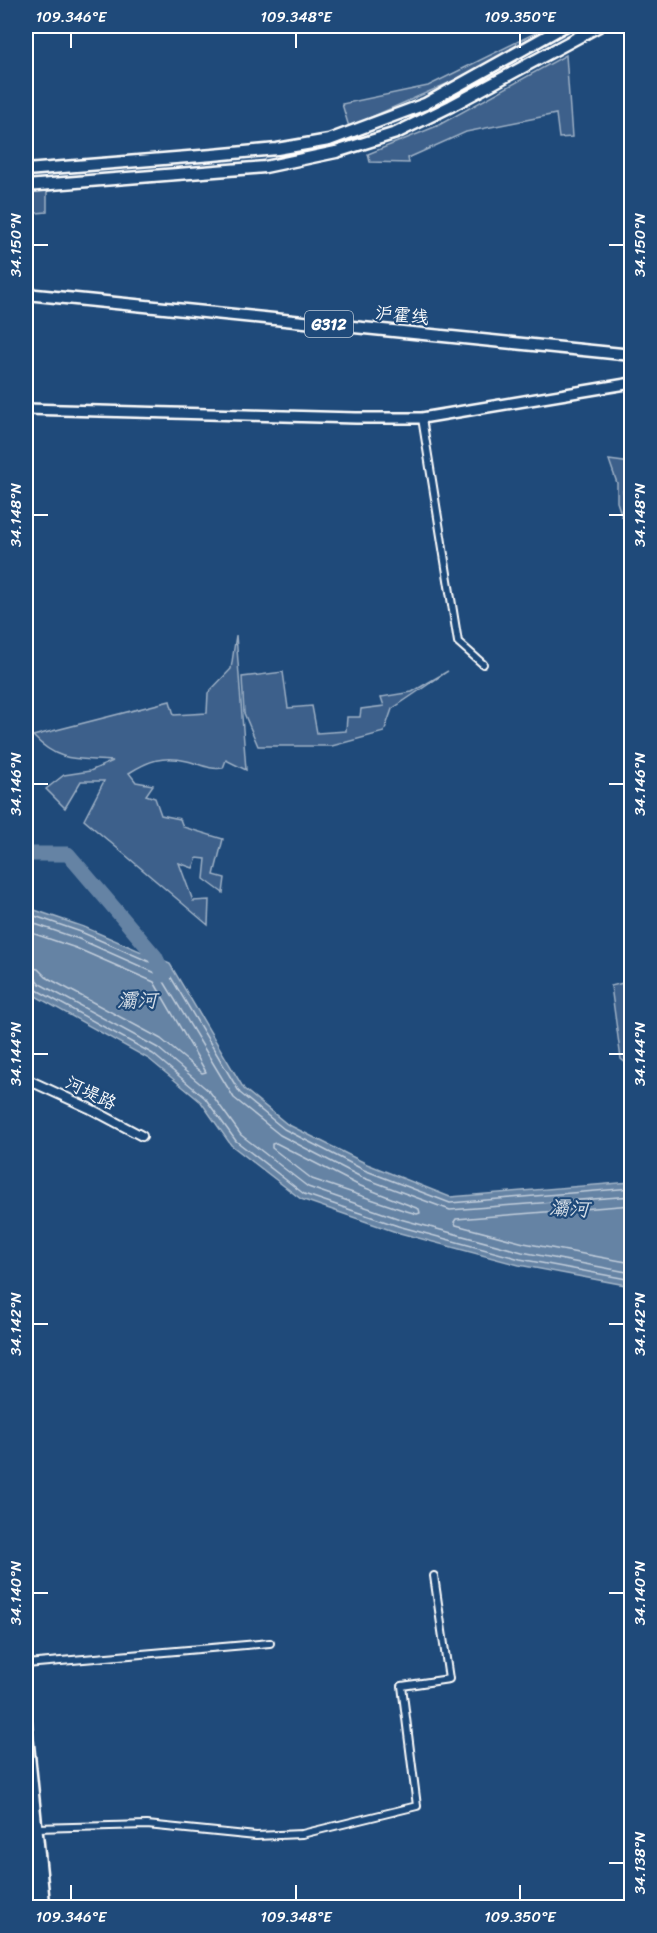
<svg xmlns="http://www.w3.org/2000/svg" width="657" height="1933" font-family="Sriracha,'LXGW WenKai TC',sans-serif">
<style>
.green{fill:#3c618b;stroke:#9eb0c5;stroke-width:1.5}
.water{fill:#6583a4;stroke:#a3b5c8;stroke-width:1.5}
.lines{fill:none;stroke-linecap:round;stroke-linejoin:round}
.shore{stroke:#c1cddb;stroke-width:1.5}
.river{stroke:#6583a4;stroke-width:15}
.minor-casing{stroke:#fff;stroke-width:10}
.tertiary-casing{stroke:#fff;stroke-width:12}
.secondary-casing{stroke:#fff;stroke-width:14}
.trunk-casing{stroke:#fff;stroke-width:15}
.minor{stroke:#1f4a7a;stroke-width:6}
.tertiary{stroke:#1f4a7a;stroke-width:8}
.secondary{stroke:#1f4a7a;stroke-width:9}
.trunk{stroke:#1f4a7a;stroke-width:10}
.ticks{fill:none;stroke:#fff;stroke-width:2}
.labels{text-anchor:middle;stroke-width:4.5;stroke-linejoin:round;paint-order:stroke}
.shield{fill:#1f4a7a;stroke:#bcc9d7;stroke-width:1.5}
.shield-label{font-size:16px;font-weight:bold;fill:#fff}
.street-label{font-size:18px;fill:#fff;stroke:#1f4a7a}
.water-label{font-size:20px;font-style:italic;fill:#d8e0e8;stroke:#1f4a7a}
.neatline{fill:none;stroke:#fff;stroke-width:2}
.ticks-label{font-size:15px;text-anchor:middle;fill:#fff}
</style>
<rect width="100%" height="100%" fill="#1f4a7a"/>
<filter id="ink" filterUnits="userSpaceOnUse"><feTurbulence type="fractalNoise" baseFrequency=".0167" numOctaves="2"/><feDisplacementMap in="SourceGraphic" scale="12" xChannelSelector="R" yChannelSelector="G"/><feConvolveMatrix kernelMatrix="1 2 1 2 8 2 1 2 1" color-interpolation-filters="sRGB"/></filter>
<g filter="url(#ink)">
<path class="green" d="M549 26H551L469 74 349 127 342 104 428 86Z
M566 55 572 137 559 138 556 114 466 132 408 158 409 163 370 162 368 154 437 126Z
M47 190V212L26 214V192Z
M609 460 631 463V490L623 491 627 509H631V516L622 517 617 502V483Z
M236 635 246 770 226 760 223 768C209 770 200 764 187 761 163 755 148 761 129 773L136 782 153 785 146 795 155 798 161 815 180 819 183 827 223 839 214 875 225 878 223 893 204 879 206 859 197 858 193 868 179 863 193 901 209 900 208 925 84 820 104 781H81L65 808 46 789 64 775 90 771 113 761C78 758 60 764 33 736L170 701 174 715 207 713 208 693 231 669Z
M448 671 392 709 384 732 332 746H258L244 713 242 677 283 672 288 708 312 706 317 733 346 731 347 717H360L361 709 384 706 381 697 412 692Z
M631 981 632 984 631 1067 621 1059 611 986Z
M26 1780 39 1907H26Z"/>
<path class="water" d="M26 907 84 927 170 964 244 1089 287 1124 367 1164 450 1197 631 1182V1286L519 1265 396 1232 301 1199 231 1145 201 1102 149 1059 30 993 26 986Z"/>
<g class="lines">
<path class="shore" d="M26 913 81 932 166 969 240 1093 284 1129 364 1170 450 1203 632 1188
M26 921 79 939 160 975 234 1098 280 1135 361 1177 450 1210 632 1196
M26 931 76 948 154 982 206 1072 202 1073 161 1039 46 977 38 969 26 967
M26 976 34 977 40 984 158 1048 210 1092 241 1135 308 1187 400 1219 522 1252 632 1273
M26 984 31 985 35 989 153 1054 205 1098 236 1141 304 1194 398 1226 520 1259 632 1280
M276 1143 358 1185 419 1209 420 1213 417 1214 403 1210 312 1179 272 1148V1144Z
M632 1205 456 1219 454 1222 456 1225 524 1243 632 1263"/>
<path class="river" d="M26 854H68L155 956 164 975"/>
<defs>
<path id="minor" d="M422 418 458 642 483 664
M26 1664 270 1643
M36 1828 147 1825 256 1836 302 1834 417 1806 402 1686 449 1679 434 1576"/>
<path id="tertiary" d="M26 1079 89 1108 142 1136"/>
<path id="secondary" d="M26 409 356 418H422L632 383
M26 1720 45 1908
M26 1789 38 1908"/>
<path id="trunk" d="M26 170 213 155 277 149 329 140 425 104 565 26
M26 186 265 167 336 152 396 133 451 106 599 26
M26 294 632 355"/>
</defs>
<use href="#minor" class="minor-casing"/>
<use href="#tertiary" class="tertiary-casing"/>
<use href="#secondary" class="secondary-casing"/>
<use href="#trunk" class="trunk-casing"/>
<use href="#minor" class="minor"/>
<use href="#tertiary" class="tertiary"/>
<use href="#secondary" class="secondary"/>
<use href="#trunk" class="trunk"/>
</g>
</g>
<path class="ticks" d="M71 33V48M296 33V48M520 33V48M33 245H48M609 245H624M33 515H48M609 515H624M33 784H48M609 784H624M33 1054H48M609 1054H624M33 1324H48M609 1324H624M33 1593H48M609 1593H624M609 1863H624M71 1885V1900M296 1885V1900M520 1885V1900"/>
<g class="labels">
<rect class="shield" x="305" y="311" width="48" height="26" rx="4.5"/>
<g class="shield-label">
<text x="329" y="330">G312</text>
</g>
<g class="street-label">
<text transform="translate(402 315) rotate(6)" y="6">沪霍线</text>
<text transform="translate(91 1093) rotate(26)" y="6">河堤路</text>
</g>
<g class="water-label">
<text x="137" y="1007">灞河</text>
<text transform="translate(569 1208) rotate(3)" y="7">灞河</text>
</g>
</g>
<rect width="657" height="1933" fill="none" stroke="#1f4a7a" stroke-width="66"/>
<rect x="33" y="33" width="591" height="1867" class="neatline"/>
<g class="ticks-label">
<text x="71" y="22">109.346°E</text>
<text x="296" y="22">109.348°E</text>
<text x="520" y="22">109.350°E</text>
<text transform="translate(16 245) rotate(-90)" y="5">34.150°N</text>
<text transform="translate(640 245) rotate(-90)" y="5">34.150°N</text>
<text transform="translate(16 515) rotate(-90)" y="5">34.148°N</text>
<text transform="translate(640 515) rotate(-90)" y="5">34.148°N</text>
<text transform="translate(16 784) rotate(-90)" y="5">34.146°N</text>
<text transform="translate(640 784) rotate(-90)" y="5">34.146°N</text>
<text transform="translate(16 1054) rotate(-90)" y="5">34.144°N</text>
<text transform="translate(640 1054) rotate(-90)" y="5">34.144°N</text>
<text transform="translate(16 1324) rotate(-90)" y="5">34.142°N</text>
<text transform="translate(640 1324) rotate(-90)" y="5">34.142°N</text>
<text transform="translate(16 1593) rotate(-90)" y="5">34.140°N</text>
<text transform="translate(640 1593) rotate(-90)" y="5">34.140°N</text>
<text transform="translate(640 1863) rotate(-90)" y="5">34.138°N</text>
<text x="71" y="1922">109.346°E</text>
<text x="296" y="1922">109.348°E</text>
<text x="520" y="1922">109.350°E</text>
</g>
</svg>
